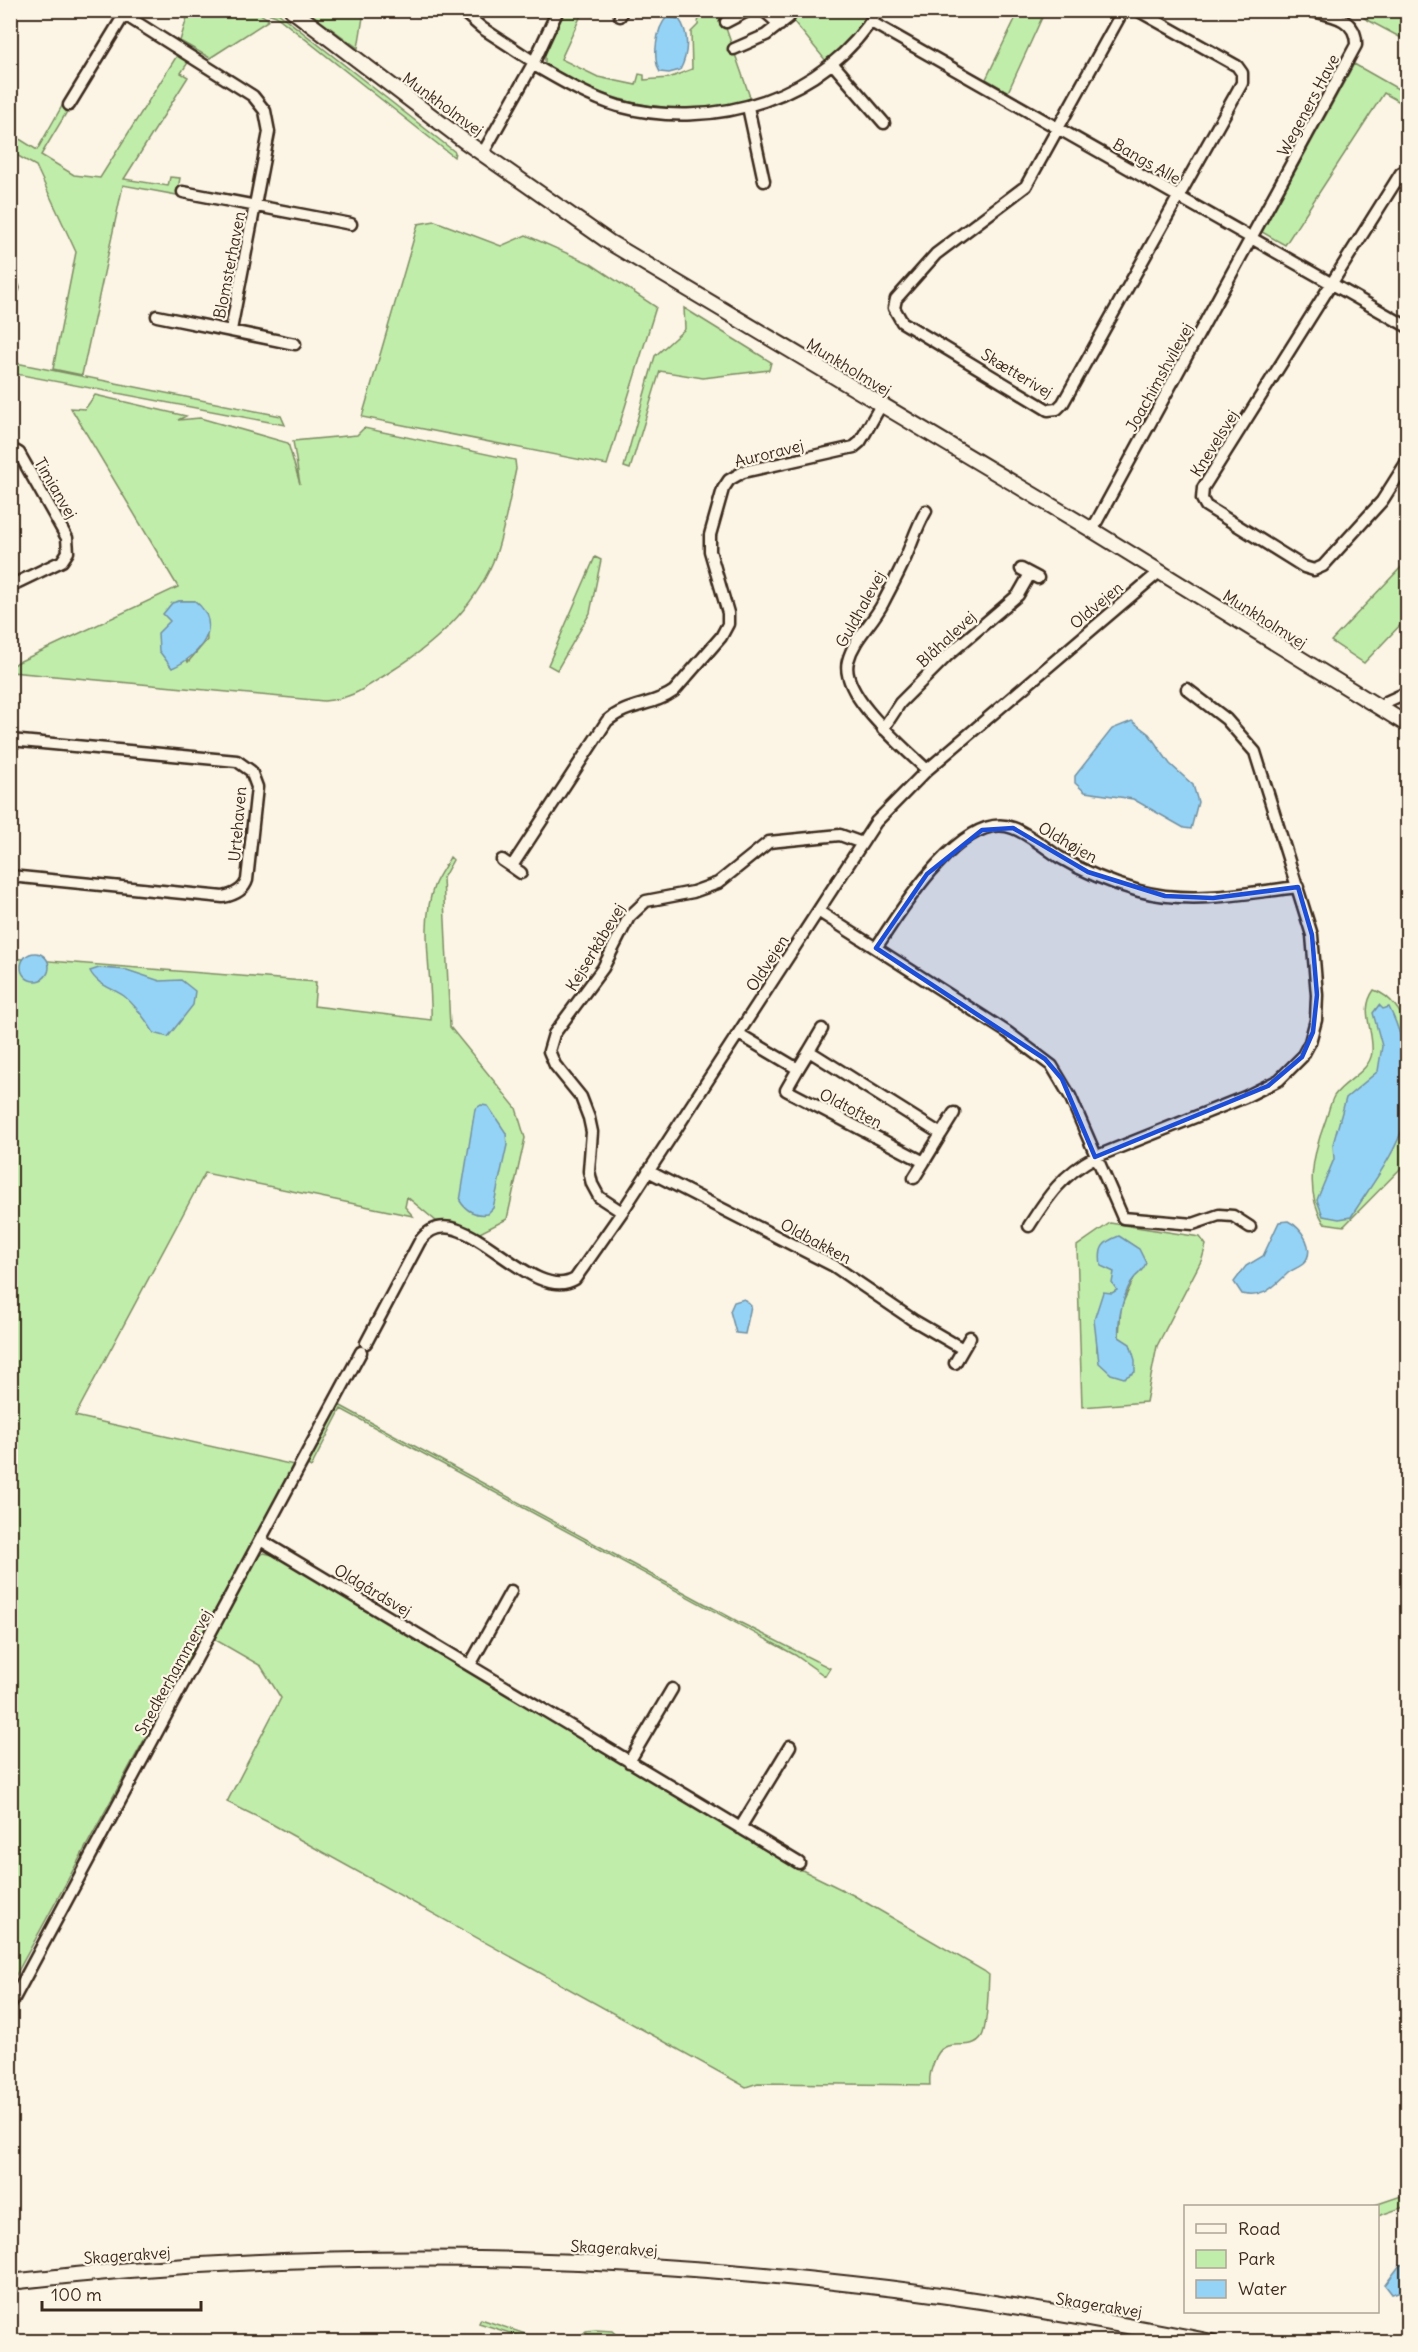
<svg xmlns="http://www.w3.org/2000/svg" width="1418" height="2352" font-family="Delius,sans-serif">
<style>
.green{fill:#c1edaa;stroke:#7e8c64;stroke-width:1.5;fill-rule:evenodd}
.water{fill:#95d3f6;stroke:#718fa0;stroke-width:1.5}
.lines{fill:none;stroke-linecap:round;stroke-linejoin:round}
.minor-casing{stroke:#3b2a1e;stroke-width:15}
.tertiary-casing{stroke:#3b2a1e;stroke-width:18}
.minor{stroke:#fcf5e5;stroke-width:10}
.tertiary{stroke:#fcf5e5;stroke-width:14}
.marked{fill:#1d4ed8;fill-opacity:0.2;stroke:#1d4ed8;stroke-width:4.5;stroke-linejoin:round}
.labels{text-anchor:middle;stroke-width:4.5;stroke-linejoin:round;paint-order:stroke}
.street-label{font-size:16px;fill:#3b2a1e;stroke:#fcf5e5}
</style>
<rect width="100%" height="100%" fill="#fcf5e5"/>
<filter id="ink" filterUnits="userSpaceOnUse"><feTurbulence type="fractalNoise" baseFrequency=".0167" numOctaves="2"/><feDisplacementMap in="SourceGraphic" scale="12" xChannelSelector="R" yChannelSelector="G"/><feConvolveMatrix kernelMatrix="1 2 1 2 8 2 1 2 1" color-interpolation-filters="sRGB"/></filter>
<g filter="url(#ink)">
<path class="green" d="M189 11H256L269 20 210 58 180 41Z
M262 11 278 13 455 152 454 157 276 16Z
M307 11H364L358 48Z
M564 11H583L561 59 598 77 636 85 639 74 644 75V80L669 78 692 69 691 32 698 25 699 15 695 11H720L751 100C690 115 632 110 576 82 565 77 553 72 545 63V49Z
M770 11H872L859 29 826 61 786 12 779 16Z
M1019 11H1045L1008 92 986 79Z
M1364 11H1407V41L1364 18Z
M178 54 189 61 181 73 188 77 124 179 168 186 170 177 180 178 177 195 123 185 82 375 53 369 76 252 36 166 11 152 10 133 37 150 62 106 68 110 41 155 74 175 100 178Z
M1354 64 1407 94V106L1384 93 1285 245 1262 232Z
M435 221 501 246 526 235 591 264 656 307 607 465 362 417 418 224Z
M684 308 771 362 769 370 703 378 660 371 630 469 624 467 655 356 685 329Z
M11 362 281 416 285 425 11 373Z
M95 395 186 416 178 420 200 418 288 443 300 484 293 441 357 435 364 428 515 460 516 469C510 497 505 527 496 554 477 606 435 644 390 672 364 688 355 698 324 701L11 672 10 666 178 587 71 408 85 409ZM179 601H195L206 614 207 640 188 662 170 621Z
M595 557 601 560 590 613 557 670 548 665Z
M1407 561V618L1364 663 1331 641Z
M450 857 453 860 443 878 450 1027 516 1108 525 1138 507 1219 478 1234 456 1223 436 1221 407 1197 405 1207 413 1216 205 1173 75 1416 294 1465 11 1984V958L316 982 314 1006 431 1020C433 977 419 927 434 886 438 876 445 867 450 857Z
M1374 990C1391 996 1403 1013 1407 1031V1162L1344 1226 1324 1223C1304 1192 1313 1154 1325 1122 1328 1114 1330 1103 1334 1096 1345 1080 1370 1072 1372 1052 1374 1029 1359 1011 1374 990Z
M1110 1223 1200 1237 1206 1245 1202 1259 1157 1346 1146 1402 1082 1407 1077 1246ZM1114 1272 1134 1278 1121 1307 1119 1337 1097 1351V1335L1094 1320 1117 1290Z
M339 1405 737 1621 830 1668 825 1676 795 1655 341 1409 311 1467 306 1464Z
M264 1553 277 1556 800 1869 853 1895 984 1971 989 1975C988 1989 988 2025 982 2036 969 2056 944 2031 934 2062 931 2070 929 2076 930 2085L758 2083 746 2087 270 1823 227 1802 281 1698 261 1666 214 1639 258 1556Z
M1407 2194V2206L1378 2216V2206H1372Z
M481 2319 546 2341H535L479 2323Z
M596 2330 612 2331 623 2341H575L586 2331Z"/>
<path class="water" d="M667 17 679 19C690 34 688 55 680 70L669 73 660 72C652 59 656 28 667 17Z
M179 601H195C225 625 199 657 172 668L159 651 158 633 170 621 163 614 172 603Z
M1132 721 1149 734 1170 764 1193 785 1198 802 1191 829 1184 828 1133 799 1085 792 1075 783V776L1112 729Z
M21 967a14 14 0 1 1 28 0a14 14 0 1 1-28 0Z
M99 968 127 970 160 981 181 980 195 991 193 1005 168 1037 154 1033C146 1020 136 1006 124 996 112 988 97 985 90 971Z
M1379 1005 1383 1009 1389 1007C1406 1041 1415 1087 1404 1124 1394 1157 1369 1188 1351 1217L1339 1219 1323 1216 1317 1200 1334 1159 1333 1144 1346 1098 1378 1071 1382 1046 1373 1013Z
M481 1105 488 1106 506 1133 507 1145 493 1208 487 1214C476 1216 466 1211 460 1201L475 1109Z
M1288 1221C1302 1228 1317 1250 1303 1264 1298 1268 1291 1270 1287 1274 1272 1288 1263 1299 1242 1294L1234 1282 1246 1266 1263 1256 1279 1222Z
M1119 1236 1139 1249 1146 1263C1143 1271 1141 1271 1135 1277 1124 1289 1117 1321 1119 1337L1130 1344 1135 1360V1372L1124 1378 1111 1374 1099 1363 1094 1320 1103 1292 1112 1293 1117 1290 1112 1283 1114 1272 1101 1266C1098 1247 1103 1242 1119 1236Z
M744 1299 751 1306 745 1334 736 1333 730 1311 734 1302Z
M1408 2264 1407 2289 1392 2294 1385 2285 1400 2265Z"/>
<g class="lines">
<defs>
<path id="minor" d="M117 10 253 96 265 111 269 132 231 330
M461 10 482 28 534 62
M763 10 780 25
M1126 10 1121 14 1026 186 936 254 896 299 894 308 902 322 1048 410 1057 409 1063 403 1242 83V73L1237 66 1137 10
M620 16 622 10
M726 22 749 10
M871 22 1408 327
M734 49 766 35 789 17
M832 63 884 123
M532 64C560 80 588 97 618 106 714 132 826 98 878 10
M69 105 124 15
M748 107 764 181
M483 153 534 62 558 10
M1408 169 1401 173 1203 488 1202 499 1206 506 1304 567 1314 570 1323 566 1382 501 1408 460
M183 192 351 224
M10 288H13
M157 316 295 344
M10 448 19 453 67 538 68 552 62 561 10 586
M926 511C916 528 912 544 904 561 898 575 890 589 883 603 873 623 854 638 848 661 839 695 906 749 927 770
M1092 530 1356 45C1357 17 1329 15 1307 10
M1021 569 1038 578
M1382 709 1386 702 1408 692
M883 729 900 703 948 655 1018 595 1030 574
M10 740 237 761 251 771 257 787 247 880C244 890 233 895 223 897L10 876
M502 860 521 873
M512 866 607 721C627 703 654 706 674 691L721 637 728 624V613L710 551V535L723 489 729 480 743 472 854 447 860 442 881 405
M818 911 1007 1032 1052 1066 1070 1096 1123 1218 1193 1224 1219 1215 1233 1216 1250 1227
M876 948C898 914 963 808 1013 828 1029 834 1044 847 1059 857 1084 872 1111 883 1139 891 1192 905 1244 893 1298 887
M739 1034 798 1069 786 1090 924 1162 941 1134 809 1051 798 1069
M809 1051 822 1029
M941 1134 954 1113
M648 1171 834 1266 913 1320 963 1349
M914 1178 924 1162
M622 1212 599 1197 592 1184 589 1171 592 1132 589 1118 581 1097 555 1065 549 1051 554 1034 603 968 629 917 646 901 693 892 718 883 769 842 840 835 862 843
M1029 1226C1048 1196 1063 1174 1095 1157L1245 1097 1279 1080 1302 1057 1310 1042 1316 1020 1317 995 1312 935 1255 752 1226 719 1187 689
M366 1343 420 1241C458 1188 529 1307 575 1279L622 1212 876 822 927 770 1158 573
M955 1363 970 1337
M262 1541 799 1863
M470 1665 511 1591
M629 1762 672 1689
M740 1828 790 1746
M10 2006 361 1352"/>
<path id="tertiary" d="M292 10 463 140 609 242 1092 530 1408 725
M10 2282C289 2249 574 2252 852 2284 973 2297 1093 2319 1212 2342"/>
</defs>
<use href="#minor" class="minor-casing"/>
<use href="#tertiary" class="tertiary-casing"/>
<use href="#minor" class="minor"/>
<use href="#tertiary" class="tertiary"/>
</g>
</g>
<path class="marked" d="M1013 828 1088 872 1165 896 1213 898 1298 887 1312 935 1317 995 1313 1032 1302 1057 1268 1086 1095 1157 1062 1079 1045 1059 876 948 927 874 982 830Z"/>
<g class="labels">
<g class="street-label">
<text transform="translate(443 104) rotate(36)" y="6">Munkholmvej</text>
<text transform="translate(1308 105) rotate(-62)" y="6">Wegeners Have</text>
<text transform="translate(1147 161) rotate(30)" y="6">Bangs Alle</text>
<text transform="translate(229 265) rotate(-79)" y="6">Blomsterhaven</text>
<text transform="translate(849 367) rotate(31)" y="6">Munkholmvej</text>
<text transform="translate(1017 373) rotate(31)" y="6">Skætterivej</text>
<text transform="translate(1159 377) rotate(-61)" y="6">Joachimshvilevej</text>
<text transform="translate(1214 443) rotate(-58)" y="6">Knevelsvej</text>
<text transform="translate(769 453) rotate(-14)" y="6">Auroravej</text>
<text transform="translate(56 488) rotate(60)" y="6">Timianvej</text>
<text transform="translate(1096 605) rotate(-40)" y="6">Oldvejen</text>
<text transform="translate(860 609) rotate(-61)" y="6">Guldhalevej</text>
<text transform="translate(1265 619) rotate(32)" y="6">Munkholmvej</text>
<text transform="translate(946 639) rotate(-43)" y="6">Blåhalevej</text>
<text transform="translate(237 824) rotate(-85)" y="6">Urtehaven</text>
<text transform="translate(1068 842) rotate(30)" y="6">Oldhøjen</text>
<text transform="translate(595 947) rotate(-59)" y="6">Kejserkåbevej</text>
<text transform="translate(767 963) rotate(-57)" y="6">Oldvejen</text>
<text transform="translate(851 1108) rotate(27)" y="6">Oldtoften</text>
<text transform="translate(816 1241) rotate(28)" y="6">Oldbakken</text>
<text transform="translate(373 1590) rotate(31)" y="6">Oldgårdsvej</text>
<text transform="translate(173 1672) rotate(-61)" y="6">Snedkerhammervej</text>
<text transform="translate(614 2248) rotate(3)" y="6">Skagerakvej</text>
<text transform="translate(127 2255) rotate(-4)" y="6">Skagerakvej</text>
<text transform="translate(1099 2305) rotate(9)" y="6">Skagerakvej</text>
</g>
</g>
<rect width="1418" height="2352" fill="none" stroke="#fcf5e5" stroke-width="36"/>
<rect x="18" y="18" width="1382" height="2316" fill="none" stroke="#3b2a1e" stroke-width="2" filter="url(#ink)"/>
<rect x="1184" y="2205" width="195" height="108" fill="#fcf5e5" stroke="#afa495" stroke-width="1.5"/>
<rect x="1196" y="2224" width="30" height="9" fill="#fcf5e5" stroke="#afa495" stroke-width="1.5"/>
<text x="1238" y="2235" font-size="18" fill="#3b2a1e">Road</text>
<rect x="1196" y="2250" width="30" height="18" fill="#c1edaa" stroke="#afa495" stroke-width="1.5"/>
<text x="1238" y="2265" font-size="18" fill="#3b2a1e">Park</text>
<rect x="1196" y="2280" width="30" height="18" fill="#95d3f6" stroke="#afa495" stroke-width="1.5"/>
<text x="1238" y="2295" font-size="18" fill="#3b2a1e">Water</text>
<path d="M42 2301v9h159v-9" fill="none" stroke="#3b2a1e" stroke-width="3"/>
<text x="51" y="2301" font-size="18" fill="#3b2a1e" stroke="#fcf5e5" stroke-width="4.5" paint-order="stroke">100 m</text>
</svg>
